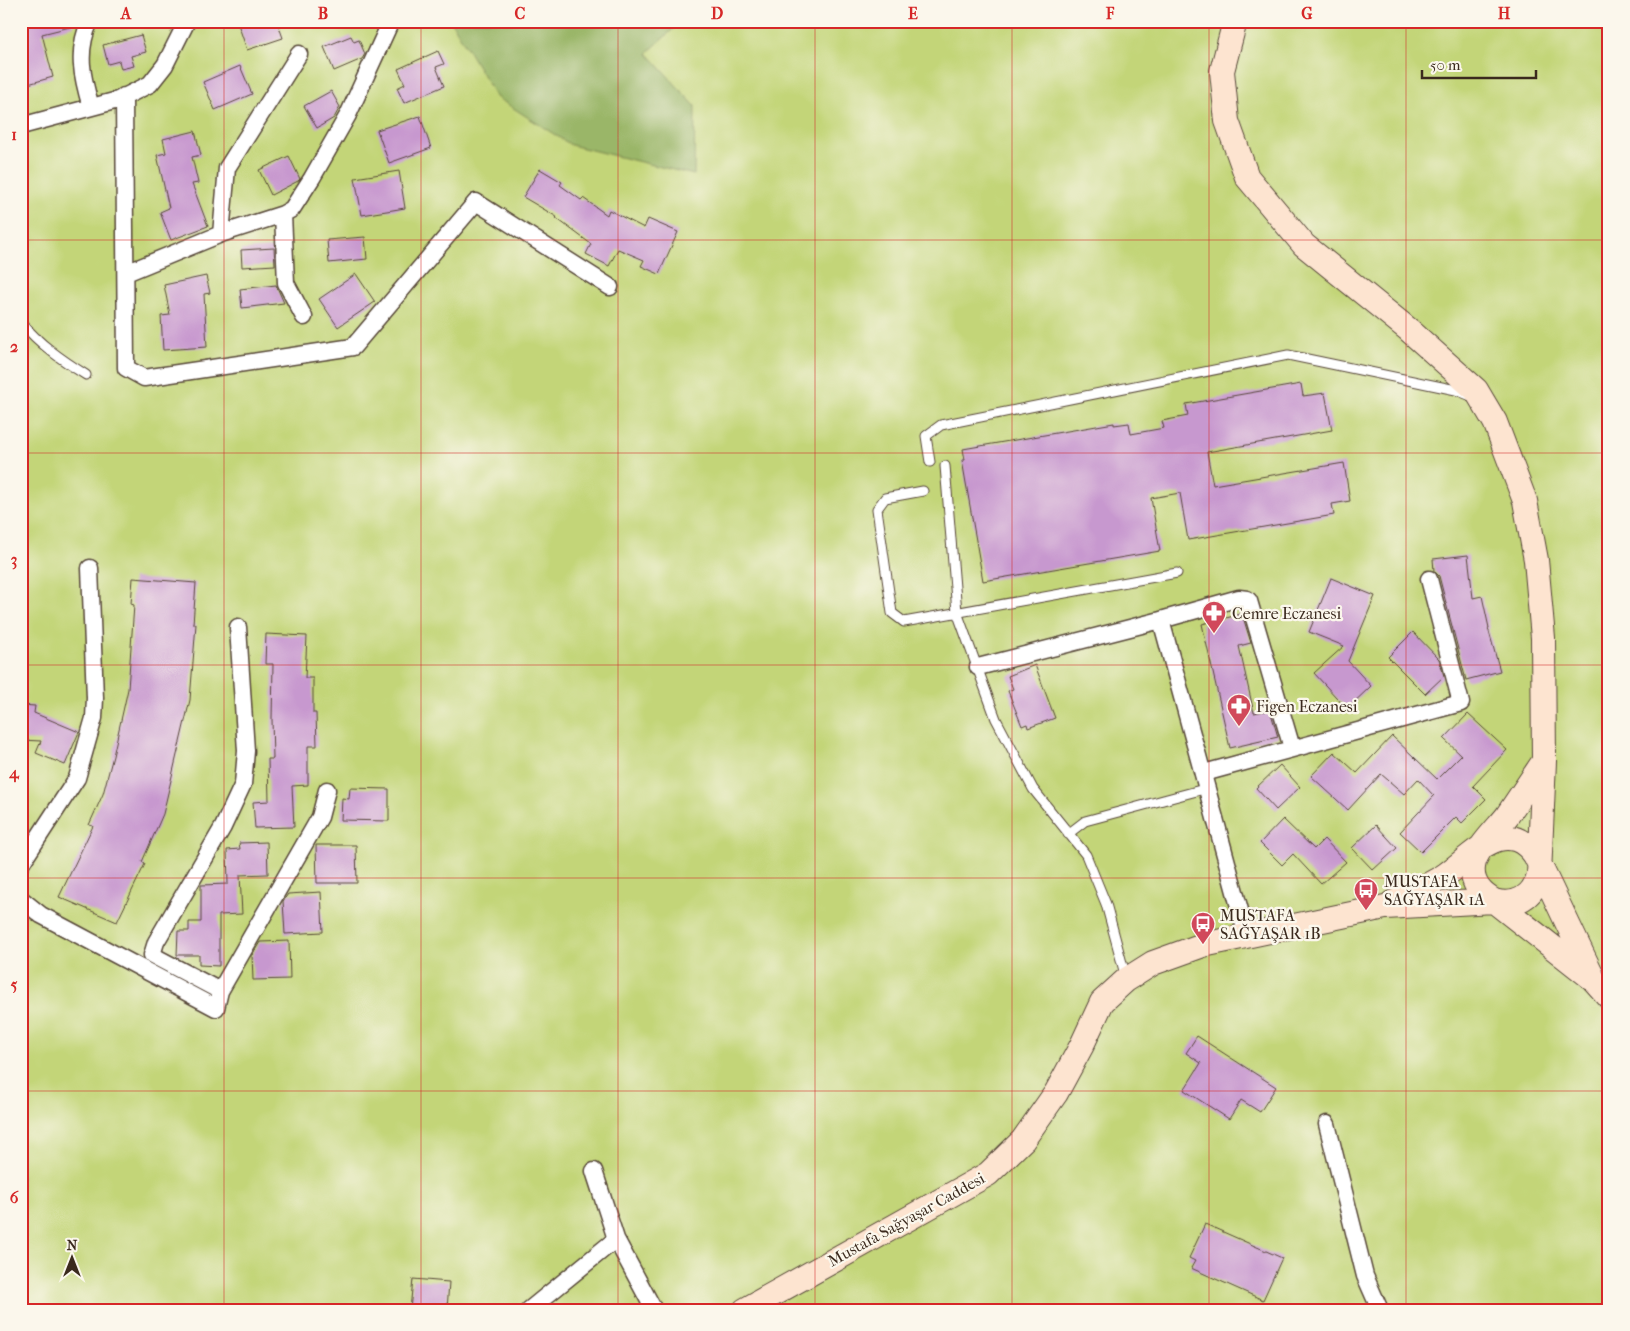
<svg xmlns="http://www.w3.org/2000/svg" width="1630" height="1331" font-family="'IM FELL French Canon',serif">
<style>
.green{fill:#c3d578;stroke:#7f804b}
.forest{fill:#9ab668;stroke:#6a7043}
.building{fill:#c798cf}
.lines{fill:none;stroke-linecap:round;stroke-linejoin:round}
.lane-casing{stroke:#564638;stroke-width:11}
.street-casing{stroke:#564638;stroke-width:19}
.secondary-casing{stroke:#564638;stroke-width:26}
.lane{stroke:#fff;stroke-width:9}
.street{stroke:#fff;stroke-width:16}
.secondary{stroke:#fde4d0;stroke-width:24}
.grid{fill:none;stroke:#d62828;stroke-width:1;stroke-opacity:0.55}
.labels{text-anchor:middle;stroke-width:4.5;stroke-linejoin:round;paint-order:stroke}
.poi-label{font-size:16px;fill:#3b2a1e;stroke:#fbf7ec;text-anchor:start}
.street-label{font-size:16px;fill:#3b2a1e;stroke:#fbf7ec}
.neatline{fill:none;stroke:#d62828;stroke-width:2}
.grid-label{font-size:16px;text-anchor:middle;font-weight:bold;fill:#d62828}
</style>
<rect width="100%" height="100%" fill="#fbf7ec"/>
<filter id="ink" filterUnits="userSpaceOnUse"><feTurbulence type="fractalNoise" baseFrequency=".02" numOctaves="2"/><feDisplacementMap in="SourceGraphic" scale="10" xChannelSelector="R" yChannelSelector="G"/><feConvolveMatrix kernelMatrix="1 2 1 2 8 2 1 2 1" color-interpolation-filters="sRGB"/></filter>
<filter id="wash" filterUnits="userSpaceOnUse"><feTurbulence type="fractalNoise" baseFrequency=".0096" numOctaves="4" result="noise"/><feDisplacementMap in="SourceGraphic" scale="20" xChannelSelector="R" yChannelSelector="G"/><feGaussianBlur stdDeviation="1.12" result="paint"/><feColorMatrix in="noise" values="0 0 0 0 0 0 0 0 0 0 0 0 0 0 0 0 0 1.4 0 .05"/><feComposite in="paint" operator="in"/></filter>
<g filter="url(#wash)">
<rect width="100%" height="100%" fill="#ece6c9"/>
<path class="green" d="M21 21H1609V1310H21Z"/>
<path class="forest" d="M451 21H682L647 53 695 106 694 175 571 145 496 97Z"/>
<g id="blocks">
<path class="building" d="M21 21H73L74 26 42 34 53 77 21 86Z
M237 21H277L283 38 247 50Z
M141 35 146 52 131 56 134 66 121 69 119 61 108 64 103 45Z
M351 36 354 42 359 40 365 54 362 59 334 71 324 47Z
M438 51 444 64 436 67 444 86 404 103 397 88 405 84 398 69Z
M240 66 252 94 215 110 203 82Z
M331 91 340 107 334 118 317 128 304 106Z
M420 116 431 148 389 163 377 130Z
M195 131 201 155 192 157 198 183 192 184 208 226 171 240 160 212 169 208 157 155 166 153 163 139Z
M289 156 300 179 298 181 271 195 259 170Z
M540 169 562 182 560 185 581 200 583 198 607 215 609 210 644 228 648 219 678 232 659 274 641 266 644 260 618 249 609 266 586 254 591 244 556 218 557 217 523 197Z
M399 171 405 208 362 215 355 178Z
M365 237 367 259 329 263 327 240Z
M274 248 275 265 242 267 241 250Z
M356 274 375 302 338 327 319 299Z
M206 276 210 293 204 294 207 347 163 350 161 316 170 315 164 285Z
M276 285 284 303 242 308 240 289Z
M1301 384 1303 396 1325 393 1332 430 1207 452 1213 485 1344 463 1350 501 1332 504 1334 515 1188 540 1180 493 1151 498 1160 551 983 581 962 460H965L963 449 1114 423V425L1129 423 1131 434 1164 428 1162 421 1188 416 1186 404Z
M1468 555 1473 598 1482 596 1489 628H1488L1500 671 1466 680 1439 576 1434 571 1433 559Z
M133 578 196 583 193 624H196L190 700 163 814 142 862 145 864 117 922 59 897 93 826 89 825 103 794 113 756 128 689 134 605 131 604Z
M1331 578 1375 596 1348 661 1371 686 1347 709 1314 673 1344 646 1309 632Z
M1242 614 1251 643 1239 646 1254 713 1270 710 1278 737 1230 748 1202 624Z
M1413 632 1439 659 1444 676 1425 694 1388 657Z
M266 634 307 636 305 678H313V713H316L317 746H308V785L292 786 294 827 255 828 253 802 269 801 268 759H273L272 719 273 664H265Z
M1035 665 1055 718 1028 728 1027 724 1022 726 1008 691 1013 689 1008 676Z
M21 705 35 706 34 713 79 732 65 765 36 753 41 741 21 740Z
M1468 714 1507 750 1473 786 1486 799 1462 823 1456 817 1421 852 1400 832 1434 796 1418 779 1404 794 1381 774 1348 810 1311 776 1334 752 1357 773 1392 736 1437 779 1461 755 1444 739Z
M1280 765 1300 787 1276 810 1256 788Z
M350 788 389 789V821L341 820 342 798 349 799Z
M1283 819 1314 849 1324 839 1346 862 1321 884 1293 854 1282 865 1260 843Z
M1376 825 1397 848 1373 870 1352 848Z
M267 842 268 874 240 875 242 914 219 915V966L199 965V955H177L178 931H189V922H201V885L228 884 227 850 240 849 239 843Z
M316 845H356L357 883H317Z
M321 892 323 932 285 934 283 901 288 894Z
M289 941 290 979 253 980 252 955 260 942Z
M1197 1036 1276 1087 1260 1112 1241 1100 1229 1119 1184 1090 1201 1063 1186 1053Z
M1205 1224 1282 1258 1263 1300 1191 1268 1195 1261 1189 1258Z
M413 1279 449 1282 447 1310H410Z"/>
</g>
</g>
<g filter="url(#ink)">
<use href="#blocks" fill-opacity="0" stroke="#564638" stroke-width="1"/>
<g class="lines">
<defs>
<path id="lane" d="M21 322C39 344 62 360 86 375
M930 462 926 436 941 425 1288 355 1456 390 1471 396
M945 466 957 612 996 719 1033 789 1086 855 1106 904 1126 978
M923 491 885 498 877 509 892 613 904 622 1177 573
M1068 834 1085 821 1208 788"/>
<path id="street" d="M90 21C76 51 82 77 91 107
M124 96 126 368 144 378 353 347 476 202 610 287
M21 126 118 100 150 84 165 65 187 21
M283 214 286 283 304 317
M221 234 227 168 299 54
M126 273 221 234 283 214 292 209 312 178 348 115 391 21
M1161 620 1239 598 1247 599 1249 601 1292 748
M978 667 1161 620 1247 936
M1204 773 1461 703 1429 579
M21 864 77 778 94 718 95 698 90 568
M21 899 41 915 216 1008 220 991 320 817 327 790
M220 991 152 955 156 942 223 827 243 784 246 751 238 627
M1327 1124 1365 1276 1380 1310
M594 1171 616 1239 654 1310
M529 1310 616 1239"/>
<path id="secondary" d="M1544 761C1532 779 1519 798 1507 816 1497 829 1474 850 1473 867 1471 883 1481 894 1494 901L1593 979 1609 997
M1392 903C1409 894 1428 886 1444 876 1472 857 1505 814 1535 855L1591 973
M745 1310 988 1174 1023 1140 1056 1093 1082 1045 1102 1002 1126 980 1153 963 1203 945 1385 907 1494 901C1516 907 1533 897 1539 875L1544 761 1543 638 1536 560 1525 501 1495 422 1476 390 1409 330 1304 245 1247 177 1227 121 1222 71 1235 21"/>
</defs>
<use href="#lane" class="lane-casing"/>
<use href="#street" class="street-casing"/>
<use href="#secondary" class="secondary-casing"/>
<use href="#lane" class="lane"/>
<use href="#street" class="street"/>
<use href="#secondary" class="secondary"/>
</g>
</g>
<path class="grid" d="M224 21V1310M421 21V1310M618 21V1310M815 21V1310M1012 21V1310M1209 21V1310M1406 21V1310M21 240H1609M21 453H1609M21 665H1609M21 878H1609M21 1091H1609"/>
<defs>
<symbol id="pharmacy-pin" viewBox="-11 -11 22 30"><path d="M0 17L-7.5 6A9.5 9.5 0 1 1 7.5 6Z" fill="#d1495b" stroke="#fbf7ec"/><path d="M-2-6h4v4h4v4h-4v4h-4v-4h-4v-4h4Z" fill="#fff"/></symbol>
<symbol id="bus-pin" viewBox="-11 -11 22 30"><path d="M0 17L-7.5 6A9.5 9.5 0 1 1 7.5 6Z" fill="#d1495b" stroke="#fbf7ec"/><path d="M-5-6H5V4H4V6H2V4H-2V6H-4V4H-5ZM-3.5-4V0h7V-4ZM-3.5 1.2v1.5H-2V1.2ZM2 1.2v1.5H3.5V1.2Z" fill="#fff"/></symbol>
</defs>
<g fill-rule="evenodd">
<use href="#pharmacy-pin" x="1200" y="599" width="28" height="38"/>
<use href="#pharmacy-pin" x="1225" y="692" width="28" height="38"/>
<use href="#bus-pin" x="1352" y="876" width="28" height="38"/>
<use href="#bus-pin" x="1189" y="910" width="28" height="38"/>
</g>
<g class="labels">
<g class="poi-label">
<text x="1232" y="619">Cemre Eczanesi</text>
<text x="1256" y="712">Figen Eczanesi</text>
<text x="1384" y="887">MUSTAFA<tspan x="1384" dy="18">SAĞYAŞAR 1A</tspan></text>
<text x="1220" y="921">MUSTAFA<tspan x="1220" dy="18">SAĞYAŞAR 1B</tspan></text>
</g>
<g class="street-label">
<text transform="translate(906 1219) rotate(-29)" y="6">Mustafa Sağyaşar Caddesi</text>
</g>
</g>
<rect width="1630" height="1331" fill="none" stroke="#fbf7ec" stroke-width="55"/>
<g transform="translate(72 1258)" stroke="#fbf7ec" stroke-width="4" paint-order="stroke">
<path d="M0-4L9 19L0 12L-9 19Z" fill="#3b2a1e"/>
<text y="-8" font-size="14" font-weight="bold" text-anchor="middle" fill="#3b2a1e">N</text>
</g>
<path d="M1422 70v8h114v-8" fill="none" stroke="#3b2a1e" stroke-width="2.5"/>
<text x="1430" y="70" font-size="15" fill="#3b2a1e" stroke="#fbf7ec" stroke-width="4" paint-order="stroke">50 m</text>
<rect x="28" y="28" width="1574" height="1276" class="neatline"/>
<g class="grid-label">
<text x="126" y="19">A</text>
<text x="323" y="19">B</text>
<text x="520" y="19">C</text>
<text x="717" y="19">D</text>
<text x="913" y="19">E</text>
<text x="1110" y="19">F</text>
<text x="1307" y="19">G</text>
<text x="1504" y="19">H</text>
<text x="14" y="140">1</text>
<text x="14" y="352">2</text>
<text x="14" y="565">3</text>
<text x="14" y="778">4</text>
<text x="14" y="990">5</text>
<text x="14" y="1203">6</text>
</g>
</svg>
